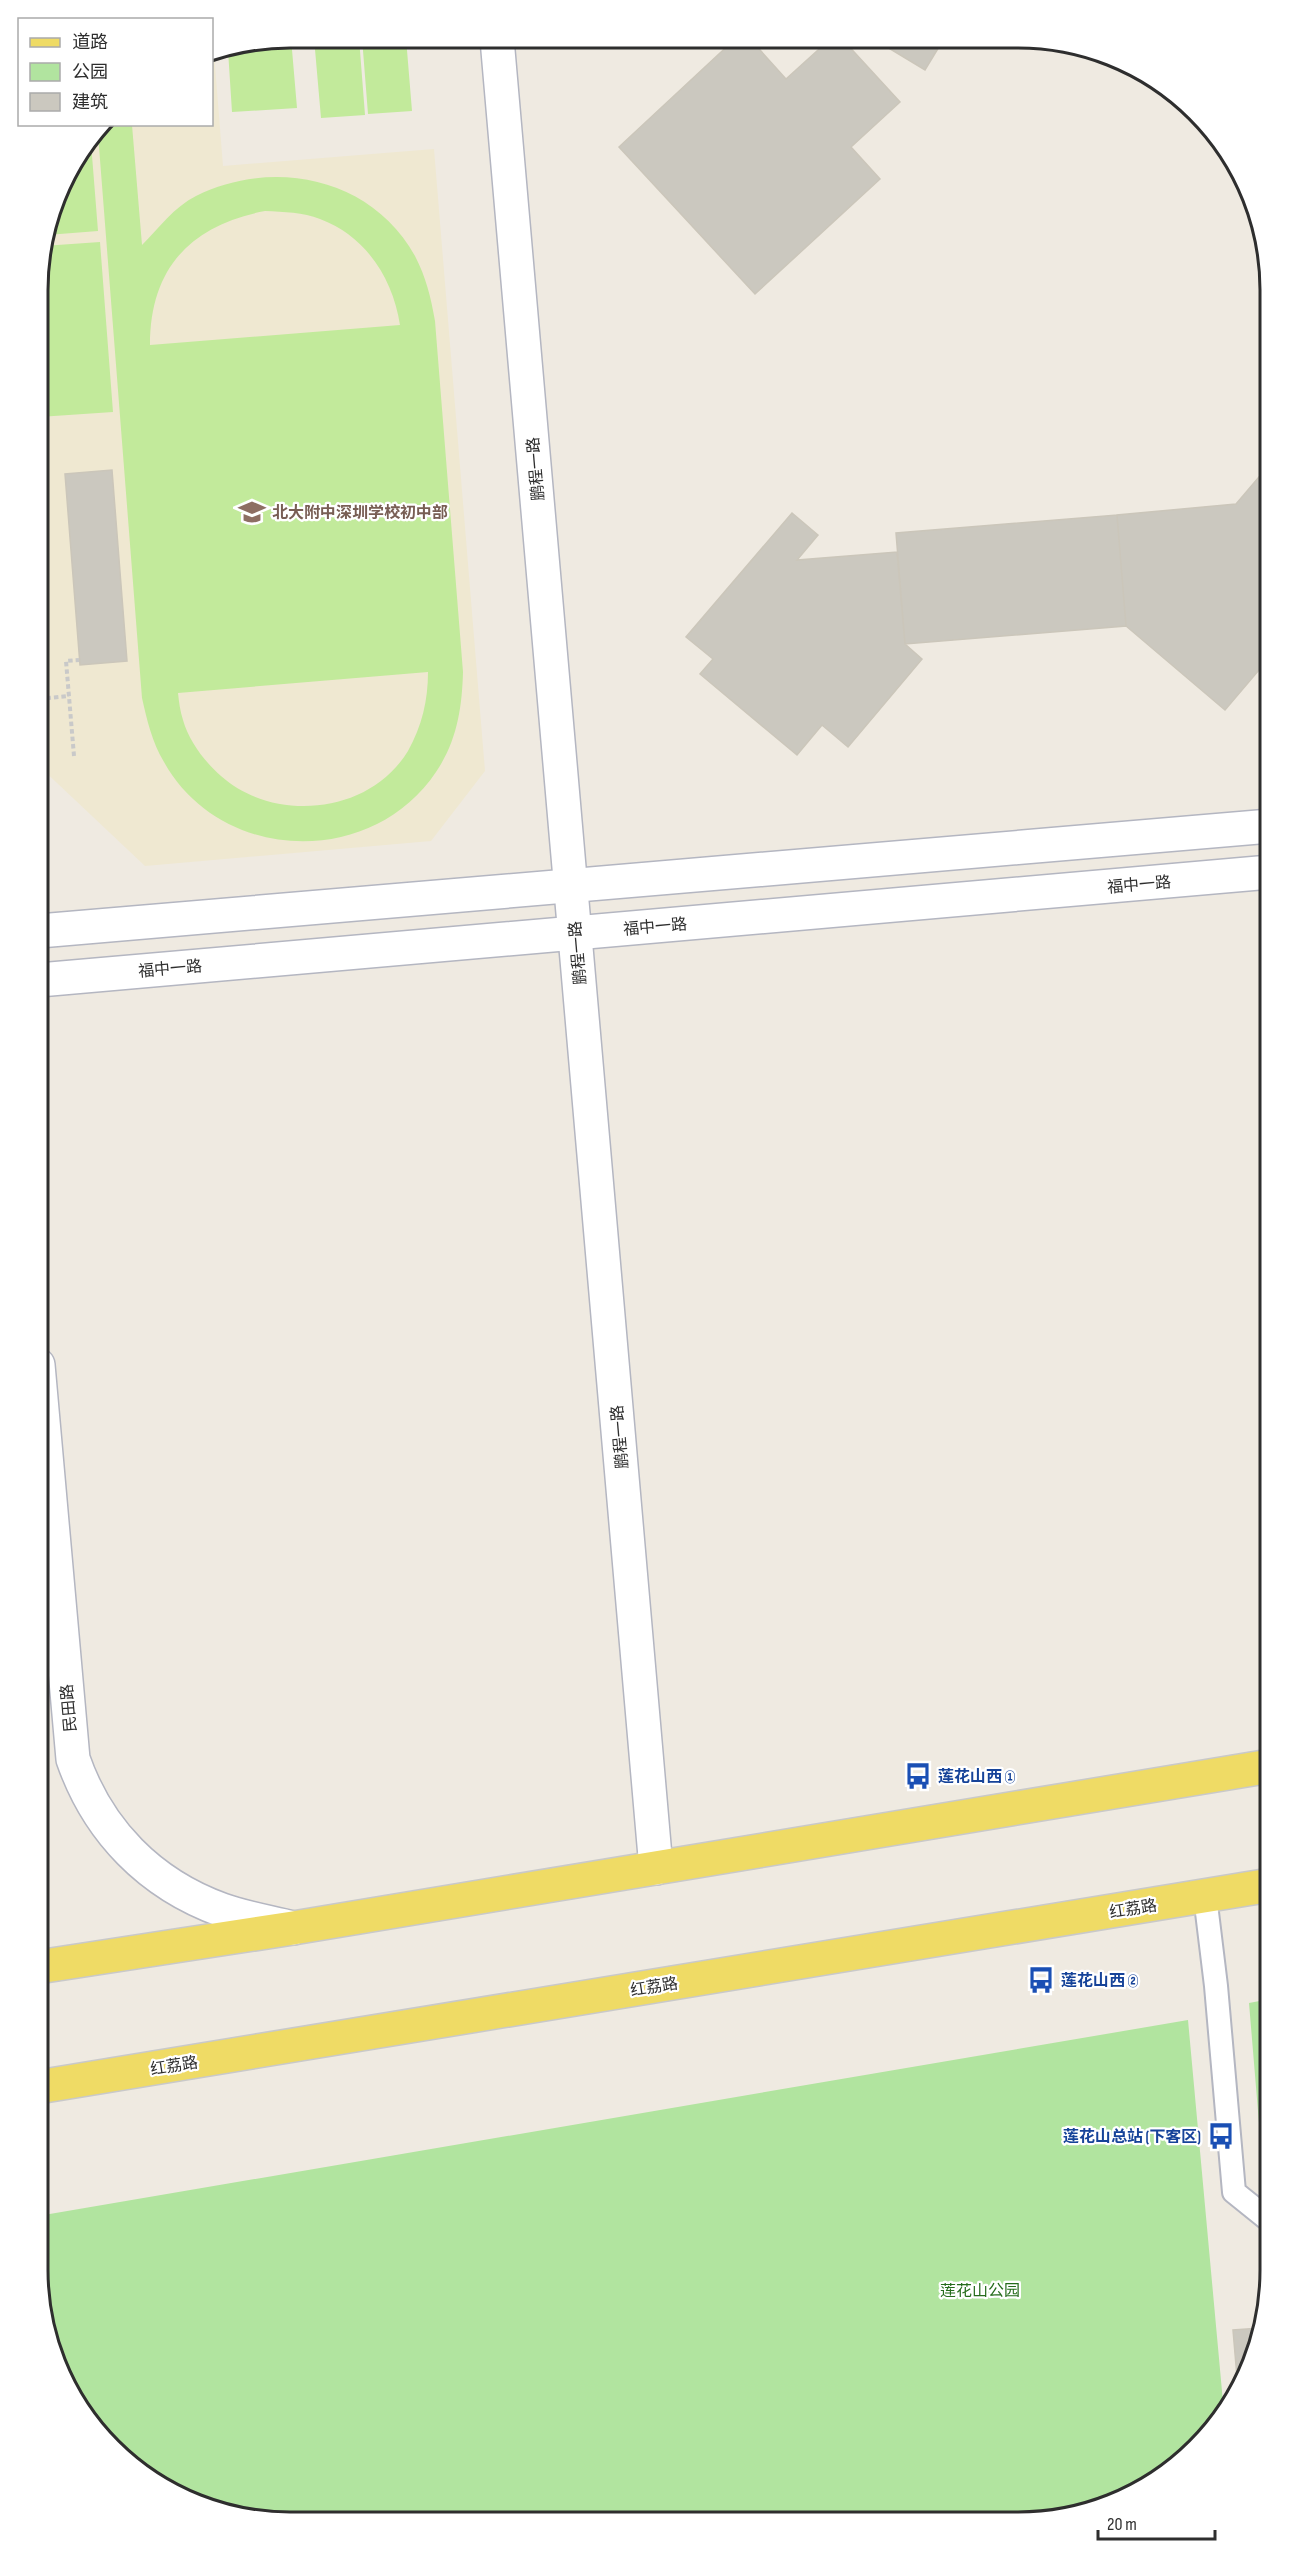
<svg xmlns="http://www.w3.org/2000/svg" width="1308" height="2560" font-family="'Sofia Sans Condensed','Noto Sans SC',sans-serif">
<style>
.education{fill:#efe8d1}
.green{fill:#b1e49f}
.pitch{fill:#c2ea9b;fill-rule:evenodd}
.building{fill:#cbc8bf;stroke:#cbc6ba;stroke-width:1.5}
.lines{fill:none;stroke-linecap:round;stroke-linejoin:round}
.service-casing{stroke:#b4b6c1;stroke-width:26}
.minor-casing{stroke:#b4b6c1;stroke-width:36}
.tertiary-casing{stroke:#b4b6c1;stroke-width:36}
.primary-casing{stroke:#c9c9c9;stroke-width:36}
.path{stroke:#c9c9c9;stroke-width:4;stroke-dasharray:4.5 3;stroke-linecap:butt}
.service{stroke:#fff;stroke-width:22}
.minor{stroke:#fff;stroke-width:33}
.tertiary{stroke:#fff;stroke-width:33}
.primary{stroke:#efdb65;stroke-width:33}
.labels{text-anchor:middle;stroke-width:4.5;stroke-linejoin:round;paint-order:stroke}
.street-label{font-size:16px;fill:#2e2e2e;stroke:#fff}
.education-label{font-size:16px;font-weight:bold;fill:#785e54;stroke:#fff;text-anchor:start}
.transit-label{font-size:16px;font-weight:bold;fill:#164399;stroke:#fff;text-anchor:start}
.park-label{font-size:16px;fill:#266c1c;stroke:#fff}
.rim{fill:none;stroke:#2e2e2e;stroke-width:3}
</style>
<rect width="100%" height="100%" fill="#efeae1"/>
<path class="education" d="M212 53H214L223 166 434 149 485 771 431 841 145 866 39 766 40 258 64 178 105 125 212 124Z"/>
<path class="green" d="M1270 1999V2146L1261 2147 1249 2003Z
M1188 2020 1224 2413 1218 2424 1158 2480 1099 2509 1018 2522 257 2520 179 2497 124 2460 80 2410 51 2351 38 2270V2216Z"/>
<path class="pitch" d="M291 38 297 108 232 112 228 50Z
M314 38H359L365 115 321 118Z
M362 38H406L412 111 368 114Z
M105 125H132L142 245C159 228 174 207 196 196 273 158 371 177 415 256 426 277 431 298 435 321L463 672C462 708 457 741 436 772 372 868 221 864 164 762 152 742 147 720 142 698L98 134ZM265 211C284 212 303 212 320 219 366 236 393 279 400 325L150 345C150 268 191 225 265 211ZM428 672C428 700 422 726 408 751 369 815 274 823 221 776 204 761 189 741 183 720 180 711 179 702 178 693Z
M91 143 98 231 47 235 64 178Z
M100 242 113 412 39 417 40 258 43 246Z"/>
<path class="building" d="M734 40H751L786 79 828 41H844L900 102 851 147 880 179 755 294 619 147Z
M877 41 942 42 925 70Z
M1270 464V657L1225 710 1126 626 1117 515 1236 504Z
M112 470 127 661 80 665 65 474Z
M792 513 818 535 797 560 897 552 905 644 922 659 848 747 822 725 797 755 700 674 713 659 686 637Z
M1117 515 1126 626 905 644 896 533Z
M1260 2328 1251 2366 1238 2389 1233 2330Z"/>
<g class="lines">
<defs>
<path id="service" d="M1205 1896 1216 1986 1234 2192 1270 2221"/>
<path id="minor" d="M497 39 656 1868"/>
<path id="tertiary" d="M39 931 1270 826
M39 980 1270 872
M38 1365 73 1759C98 1831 150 1884 222 1910 244 1918 269 1922 293 1928"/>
<path id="primary" d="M38 1967 293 1928 1270 1766
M38 2087 1270 1885"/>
</defs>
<use href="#service" class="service-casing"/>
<use href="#minor" class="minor-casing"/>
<use href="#tertiary" class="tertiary-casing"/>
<use href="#primary" class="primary-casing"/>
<path class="path" d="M39 699 69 696
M74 756 66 661 79 660"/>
<use href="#service" class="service"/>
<use href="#minor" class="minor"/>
<use href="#tertiary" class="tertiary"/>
<use href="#primary" class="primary"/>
</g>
<defs>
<symbol id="school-bare" viewBox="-9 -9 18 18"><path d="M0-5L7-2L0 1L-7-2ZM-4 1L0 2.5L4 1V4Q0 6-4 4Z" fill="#8d6e63" stroke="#fff" stroke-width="2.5" paint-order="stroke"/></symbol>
<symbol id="bus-bare" viewBox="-9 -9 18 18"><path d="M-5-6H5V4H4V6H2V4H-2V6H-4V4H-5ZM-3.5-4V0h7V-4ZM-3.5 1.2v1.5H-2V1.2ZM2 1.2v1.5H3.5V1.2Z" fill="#1a4fb4" stroke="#fff" stroke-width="2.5" paint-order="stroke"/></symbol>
</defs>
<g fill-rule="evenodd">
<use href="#school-bare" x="233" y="493" width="38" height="38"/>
<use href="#bus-bare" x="899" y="1757" width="38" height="38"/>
<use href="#bus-bare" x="1022" y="1961" width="38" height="38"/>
<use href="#bus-bare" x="1202" y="2117" width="38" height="38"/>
</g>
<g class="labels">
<g class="street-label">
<text transform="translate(535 469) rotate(-95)" y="6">鹏程一路</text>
<text transform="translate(1139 884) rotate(-5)" y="6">福中一路</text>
<text transform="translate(655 926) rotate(-5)" y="6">福中一路</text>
<text transform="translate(577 953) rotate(-95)" y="6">鹏程一路</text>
<text transform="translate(170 968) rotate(-5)" y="6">福中一路</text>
<text transform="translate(619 1437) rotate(-95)" y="6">鹏程一路</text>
<text transform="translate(68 1708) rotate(-95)" y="6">民田路</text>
<text transform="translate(1133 1908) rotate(-9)" y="6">红荔路</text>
<text transform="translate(654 1986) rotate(-9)" y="6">红荔路</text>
<text transform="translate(174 2065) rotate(-9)" y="6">红荔路</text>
</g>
<g class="education-label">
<text x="272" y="518">北大附中深圳学校初中部</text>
</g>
<g class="transit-label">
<text x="938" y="1782">莲花山西 ①</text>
<text x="1061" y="1986">莲花山西 ②</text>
<text x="1201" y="2142" text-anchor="end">莲花山总站 (下客区)</text>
</g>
<g class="park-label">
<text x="980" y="2296">莲花山公园</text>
</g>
</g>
<path d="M0 0H1308V2560H0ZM290 48H1018A242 242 0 0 1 1260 290V2270A242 242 0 0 1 1018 2512H290A242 242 0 0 1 48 2270V290A242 242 0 0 1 290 48Z" fill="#fff" fill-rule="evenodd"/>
<path class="rim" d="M290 48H1018A242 242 0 0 1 1260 290V2270A242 242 0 0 1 1018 2512H290A242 242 0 0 1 48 2270V290A242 242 0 0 1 290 48Z"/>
<rect x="18" y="18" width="195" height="108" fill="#ffffff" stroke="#ababab" stroke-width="1.5"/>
<rect x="30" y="38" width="30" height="9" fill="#efdb65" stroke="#ababab" stroke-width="1.5"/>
<text x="72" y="48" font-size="18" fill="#2e2e2e">道路</text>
<rect x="30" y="63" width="30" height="18" fill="#b1e49f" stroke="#ababab" stroke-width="1.5"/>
<text x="72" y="78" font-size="18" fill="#2e2e2e">公园</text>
<rect x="30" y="93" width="30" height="18" fill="#cbc8bf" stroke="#ababab" stroke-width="1.5"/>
<text x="72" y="108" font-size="18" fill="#2e2e2e">建筑</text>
<path d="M1098 2530v9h117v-9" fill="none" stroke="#2e2e2e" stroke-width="3"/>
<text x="1107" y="2530" font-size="18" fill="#2e2e2e" stroke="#ffffff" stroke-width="4.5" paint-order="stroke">20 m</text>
</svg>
